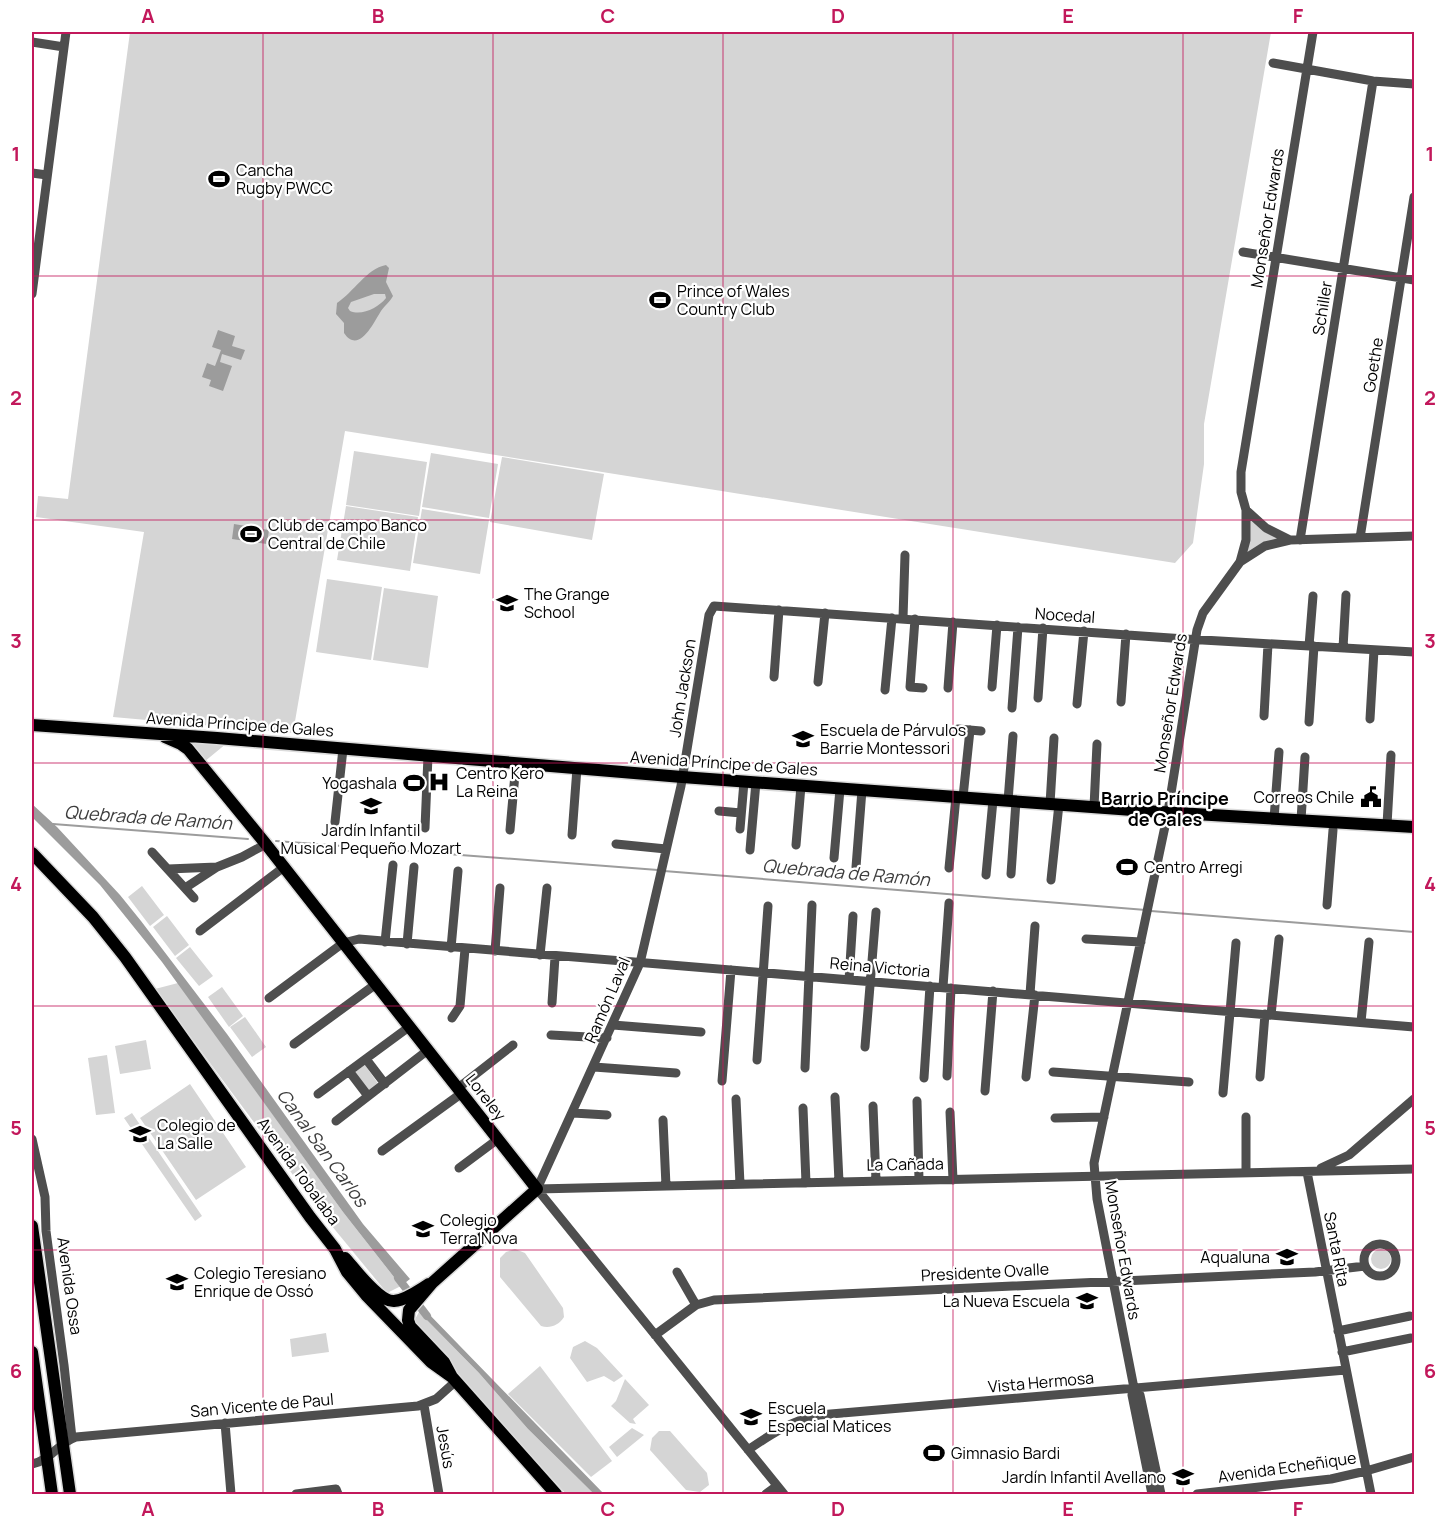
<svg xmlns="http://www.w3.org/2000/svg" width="1446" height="1526" font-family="Manrope,sans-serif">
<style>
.green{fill:#d5d5d5}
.water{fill:#9c9c9c;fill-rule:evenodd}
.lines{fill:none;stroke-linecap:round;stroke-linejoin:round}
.stream{stroke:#9c9c9c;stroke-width:2}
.canal{stroke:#9c9c9c;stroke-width:8}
.major-casing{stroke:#dbdbdb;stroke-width:15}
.minor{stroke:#4e4e4e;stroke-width:9}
.major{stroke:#000;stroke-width:12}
.grid{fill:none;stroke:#c2185b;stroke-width:1.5;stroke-opacity:0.55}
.labels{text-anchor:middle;stroke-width:4.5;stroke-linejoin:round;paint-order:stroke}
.poi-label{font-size:16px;fill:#000;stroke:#fff;text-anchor:start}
.street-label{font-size:16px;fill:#000;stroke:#fff}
.neighbourhood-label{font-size:18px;font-weight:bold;fill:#000;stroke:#fff}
.water-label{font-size:18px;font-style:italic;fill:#3d3d3d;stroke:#fff}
.neatline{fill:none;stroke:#c2185b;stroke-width:2}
.grid-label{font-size:20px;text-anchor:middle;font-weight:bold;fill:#c2185b}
</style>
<rect width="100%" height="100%" fill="#fff"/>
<path class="green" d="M130 32H1271L1204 424V464L1193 543 1175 563 345 431 293 733 113 717 144 532 36 517 38 496 68 499Z
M354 451 427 462 419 516 346 505Z
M431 453 498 464 489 518 422 507Z
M502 457 604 474 592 540 490 522Z
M346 506 418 517 410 571 337 560Z
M422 509 489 520 480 574 413 563Z
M1249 518 1283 539 1245 554Z
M327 579 382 587 371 660 316 652Z
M384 588 438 596 428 668 373 660Z
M183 737 227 743 204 762Z
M142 886 164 915 150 926 128 897Z
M167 916 189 945 175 956 153 927Z
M190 947 213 976 199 986 176 958Z
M178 983 343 1212 401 1286 387 1293 322 1214 155 989Z
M222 987 243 1016 229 1027 208 997Z
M245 1017 266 1047 252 1057 230 1027Z
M146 1040 151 1069 120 1074 115 1046Z
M107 1055 115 1113 96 1115 88 1058Z
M365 1065 379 1085 369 1092 355 1072Z
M190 1084 246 1167 196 1200 140 1118Z
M132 1113 202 1216 195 1221 124 1118Z
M1371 1259a10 10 0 1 1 20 0a10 10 0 1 1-20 0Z
M515 1249 525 1253 563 1308 564 1317C559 1325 550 1329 541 1326L500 1277V1258L506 1252Z
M419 1312 479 1373 528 1429 594 1494H566L462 1380 438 1346 414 1321Z
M326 1333 329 1352 292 1357 290 1339Z
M585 1341 597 1348 623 1376 614 1382 604 1376 587 1382 570 1358 573 1347Z
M540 1366 612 1461 591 1477 508 1394Z
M625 1379 649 1405 633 1419 636 1424 630 1423 611 1406 616 1401Z
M632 1428 644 1435 617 1457 609 1447Z
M659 1431H670L707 1473 709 1485 700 1492 686 1490 650 1450 652 1438Z"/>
<path class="water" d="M386 265 389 268 386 282 393 296C390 302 385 305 381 311 374 322 359 355 344 333V323L336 314 337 303C354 292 366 269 386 265ZM374 294H385L386 298C378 308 362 316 350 311L348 308 351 302Z
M218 330 235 336 232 346 245 350 241 360 222 354 220 362 232 366 223 391 209 386 211 380 202 377 207 363 215 366 221 350 212 347Z
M234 524 269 530 267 544 232 539Z
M32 804 57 827 120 895 141 921 227 1034 363 1224 410 1279 401 1286 343 1212 162 962 100 885 32 817Z
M424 1309 604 1494H594L528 1429 479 1373 419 1312Z"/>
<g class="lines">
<path class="stream" d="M53 824 248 839
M276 841 658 870
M664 871 1146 910
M1151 911 1414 932"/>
<path class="canal" d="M398 1278 427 1316"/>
<defs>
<path id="major" d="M32 725 217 738 682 777 1160 812 1414 827
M165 737 181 744 188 749 265 843 537 1189 432 1283 409 1310 408 1320 410 1326 444 1362 452 1377
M32 853 93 917 125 957 310 1217 335 1249 347 1272 366 1295 431 1362 452 1377 556 1494
M32 1226 70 1494
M345 1258C355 1269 379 1302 394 1301 406 1300 419 1290 429 1284
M32 1352 52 1494"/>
</defs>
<use href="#major" class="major-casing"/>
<path class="minor" d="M32 42 64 47
M1273 63 1373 81 1414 84
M32 173 47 175
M1243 252 1414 280
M32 294 66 32
M1246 510 1266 528 1290 540
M1360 538 1414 197
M1300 540 1373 81
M1240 562 1265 546 1290 540 1414 536
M903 618 905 555
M915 619 910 687 923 688
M1309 646 1313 596
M1343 648 1346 595
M774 677 779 610
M818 682 825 613
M992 687 997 625
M948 688 953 622
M885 690 892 618
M1038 698 1043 628
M1121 702 1126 634
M1077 704 1084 631
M1012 708 1018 627
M1264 716 1268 644
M1370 719 1374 650
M1309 722 1314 646
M958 729 981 731
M963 797 970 730
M1008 801 1013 736
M1050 804 1054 738
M1094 807 1097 744
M719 811 741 813
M1274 819 1279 752
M1301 820 1305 757
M335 822 343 749
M1387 825 1391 755
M425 828 428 756
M740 829 744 782
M510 830 516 763
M572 835 577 768
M616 844 666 849
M796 845 801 786
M750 850 756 782
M152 852 194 898
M834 858 840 789
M856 867 862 790
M949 868 956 797
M168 869 217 867
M1011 874 1016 801
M986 875 993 800
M1051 880 1059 804
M185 888 217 867 242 857 266 844
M1327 905 1333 830
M200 931 284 867
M1086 939 1141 942
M385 942 393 865
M407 944 414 867
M451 948 458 871
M495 951 500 888
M540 955 547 888
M849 980 853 916
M943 987 949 903
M1030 994 1035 926
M269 998 343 943 359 939 1414 1027
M552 1003 555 957
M1271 1015 1279 939
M452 1018 460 1006 465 949
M1361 1022 1369 942
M613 1025 701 1032
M551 1035 607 1038
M294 1044 376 984
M865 1047 876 912
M366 1059 385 1084
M757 1060 768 906
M594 1067 676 1073
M805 1068 812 905
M349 1071 368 1096
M1053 1072 1189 1082
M947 1076 951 988
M1026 1077 1035 995
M1260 1077 1265 1014
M924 1078 930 986
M722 1081 731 970
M458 1088 513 1045
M985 1091 993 991
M1223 1093 1236 943
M318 1094 409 1027
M835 1097 839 1182
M736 1099 740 1184
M917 1101 919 1180
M873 1106 876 1181
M803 1108 806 1183
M950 1112 953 1180
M573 1113 607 1115
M1246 1117V1173
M1055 1118 1104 1117
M663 1120 666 1186
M336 1121 428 1050
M32 1139 45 1197 46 1231 64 1365 72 1438
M382 1151 462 1093
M459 1168 498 1139
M1321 1168 1349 1155 1414 1099
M1307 1172 1371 1494
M537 1189 640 963 681 786 709 615 714 606 1185 639 1414 652
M537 1189 1414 1169
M537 1189 784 1494
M1364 1260a16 16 0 1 1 32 0a16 16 0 1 1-32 0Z
M677 1272 696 1305
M1338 1331 1410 1316
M655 1335 696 1305 714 1300 1315 1272 1365 1266
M1342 1352 1411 1338
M1134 1388 1140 1395 1161 1494
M424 1405 439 1494
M225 1423 231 1494
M748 1450C771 1434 791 1421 819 1415L1346 1370
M32 1464C50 1461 58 1443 76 1437L418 1406 436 1399 456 1381
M296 1494 336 1489 338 1494
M766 1494 777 1486
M1152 1494 1132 1395 1134 1388 1097 1199 1094 1163 1168 812 1197 630 1203 613 1240 562 1246 540V510L1241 492V472L1313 32
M1197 1494 1331 1479 1366 1471 1414 1457"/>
<use href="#major" class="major"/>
</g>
<path class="grid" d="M263 32V1494M493 32V1494M723 32V1494M953 32V1494M1183 32V1494M32 276H1414M32 520H1414M32 763H1414M32 1006H1414M32 1250H1414"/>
<defs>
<symbol id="stadium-bare" viewBox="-9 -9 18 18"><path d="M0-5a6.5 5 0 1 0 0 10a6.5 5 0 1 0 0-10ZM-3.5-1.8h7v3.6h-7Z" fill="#000" stroke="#fff" stroke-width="2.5" paint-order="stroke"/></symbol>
<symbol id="school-bare" viewBox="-9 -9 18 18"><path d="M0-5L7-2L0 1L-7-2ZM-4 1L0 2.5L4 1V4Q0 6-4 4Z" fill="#000" stroke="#fff" stroke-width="2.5" paint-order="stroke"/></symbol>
<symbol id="hospital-bare" viewBox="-9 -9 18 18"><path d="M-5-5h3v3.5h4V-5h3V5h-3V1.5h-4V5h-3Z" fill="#000" stroke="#fff" stroke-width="2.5" paint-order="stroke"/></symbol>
<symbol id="civic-bare" viewBox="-9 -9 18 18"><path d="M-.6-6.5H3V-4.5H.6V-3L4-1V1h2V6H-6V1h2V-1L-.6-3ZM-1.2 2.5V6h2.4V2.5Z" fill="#000" stroke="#fff" stroke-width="2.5" paint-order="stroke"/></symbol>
</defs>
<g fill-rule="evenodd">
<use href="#stadium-bare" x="204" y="164" width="30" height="30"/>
<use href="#stadium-bare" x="645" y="285" width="30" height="30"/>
<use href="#stadium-bare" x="236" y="519" width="30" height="30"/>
<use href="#school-bare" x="492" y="588" width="30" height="30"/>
<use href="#school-bare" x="788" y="724" width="30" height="30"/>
<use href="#hospital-bare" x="424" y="767" width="30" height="30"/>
<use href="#stadium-bare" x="399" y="768" width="30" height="30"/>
<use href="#civic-bare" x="1356" y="782" width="30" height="30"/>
<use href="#school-bare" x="356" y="791" width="30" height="30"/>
<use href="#stadium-bare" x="1112" y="852" width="30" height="30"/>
<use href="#school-bare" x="125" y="1119" width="30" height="30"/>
<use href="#school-bare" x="408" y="1214" width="30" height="30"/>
<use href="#school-bare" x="1272" y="1242" width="30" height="30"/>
<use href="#school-bare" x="162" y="1267" width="30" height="30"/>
<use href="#school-bare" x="1072" y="1286" width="30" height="30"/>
<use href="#school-bare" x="736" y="1402" width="30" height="30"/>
<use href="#stadium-bare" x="919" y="1438" width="30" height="30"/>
<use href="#school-bare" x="1168" y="1462" width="30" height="30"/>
</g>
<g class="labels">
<g class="poi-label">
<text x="236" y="176">Cancha<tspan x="236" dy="18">Rugby PWCC</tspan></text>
<text x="677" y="297">Prince of Wales<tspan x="677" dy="18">Country Club</tspan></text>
<text x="268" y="531">Club de campo Banco<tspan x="268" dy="18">Central de Chile</tspan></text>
<text x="524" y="600">The Grange<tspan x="524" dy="18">School</tspan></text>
<text x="820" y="736">Escuela de Párvulos<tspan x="820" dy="18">Barrie Montessori</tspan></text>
<text x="456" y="779">Centro Kero<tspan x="456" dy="18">La Reina</tspan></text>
<text x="397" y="789" text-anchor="end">Yogashala</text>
<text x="1354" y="803" text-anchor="end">Correos Chile</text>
<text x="371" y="836" text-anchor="middle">Jardín Infantil<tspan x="371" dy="18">Musical Pequeño Mozart</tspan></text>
<text x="1144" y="873">Centro Arregi</text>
<text x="157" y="1131">Colegio de<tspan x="157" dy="18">La Salle</tspan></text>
<text x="440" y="1226">Colegio<tspan x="440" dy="18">Terra Nova</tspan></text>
<text x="1270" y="1263" text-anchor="end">Aqualuna</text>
<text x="194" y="1279">Colegio Teresiano<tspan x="194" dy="18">Enrique de Ossó</tspan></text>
<text x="1070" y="1307" text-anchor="end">La Nueva Escuela</text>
<text x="768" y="1414">Escuela<tspan x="768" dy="18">Especial Matices</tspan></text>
<text x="951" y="1459">Gimnasio Bardi</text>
<text x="1166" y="1483" text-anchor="end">Jardín Infantil Avellano</text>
</g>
<g class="street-label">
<text transform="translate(1267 218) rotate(-81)" y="6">Monseñor Edwards</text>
<text transform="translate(1322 308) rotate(-81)" y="6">Schiller</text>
<text transform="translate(1373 365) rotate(-81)" y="6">Goethe</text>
<text transform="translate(1065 615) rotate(4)" y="6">Nocedal</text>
<text transform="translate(682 688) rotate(-81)" y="6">John Jackson</text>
<text transform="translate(1170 703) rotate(-81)" y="6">Monseñor Edwards</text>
<text transform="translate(240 724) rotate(4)" y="6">Avenida Príncipe de Gales</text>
<text transform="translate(724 763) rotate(4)" y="6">Avenida Príncipe de Gales</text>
<text transform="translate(880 967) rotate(5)" y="6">Reina Victoria</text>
<text transform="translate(607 1000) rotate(-67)" y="6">Ramón Laval</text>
<text transform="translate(486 1097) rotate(52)" y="6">Loreley</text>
<text transform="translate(905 1164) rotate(-1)" y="6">La Cañada</text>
<text transform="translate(299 1171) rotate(54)" y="6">Avenida Tobalaba</text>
<text transform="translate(1337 1249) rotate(79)" y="6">Santa Rita</text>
<text transform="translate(1123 1250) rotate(80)" y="6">Monseñor Edwards</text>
<text transform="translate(985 1272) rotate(-3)" y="6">Presidente Ovalle</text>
<text transform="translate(70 1286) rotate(82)" y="6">Avenida Ossa</text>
<text transform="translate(1041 1382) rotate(-5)" y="6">Vista Hermosa</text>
<text transform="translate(262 1405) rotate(-5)" y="6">San Vicente de Paul</text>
<text transform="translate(446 1447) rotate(80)" y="6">Jesús</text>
<text transform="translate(1287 1467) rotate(-8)" y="6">Avenida Echeñique</text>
</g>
<g class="neighbourhood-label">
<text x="1165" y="805">Barrio Príncipe<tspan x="1165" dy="21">de Gales</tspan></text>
</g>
<g class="water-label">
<text transform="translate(148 818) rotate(4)" y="6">Quebrada de Ramón</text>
<text transform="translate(846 873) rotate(5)" y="6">Quebrada de Ramón</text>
<text transform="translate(322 1148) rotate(54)" y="6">Canal San Carlos</text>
</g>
</g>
<rect width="1446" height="1526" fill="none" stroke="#ffffff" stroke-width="66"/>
<rect x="33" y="33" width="1380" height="1460" class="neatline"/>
<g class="grid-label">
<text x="148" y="23">A</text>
<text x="378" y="23">B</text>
<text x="608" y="23">C</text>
<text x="838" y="23">D</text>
<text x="1068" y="23">E</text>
<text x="1298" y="23">F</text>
<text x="16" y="161">1</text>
<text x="1430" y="161">1</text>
<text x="16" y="405">2</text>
<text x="1430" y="405">2</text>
<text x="16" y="648">3</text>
<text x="1430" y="648">3</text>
<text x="16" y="891">4</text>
<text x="1430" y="891">4</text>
<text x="16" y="1135">5</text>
<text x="1430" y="1135">5</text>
<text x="16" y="1378">6</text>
<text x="1430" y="1378">6</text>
<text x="148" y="1516">A</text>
<text x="378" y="1516">B</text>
<text x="608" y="1516">C</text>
<text x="838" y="1516">D</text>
<text x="1068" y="1516">E</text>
<text x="1298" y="1516">F</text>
</g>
</svg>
